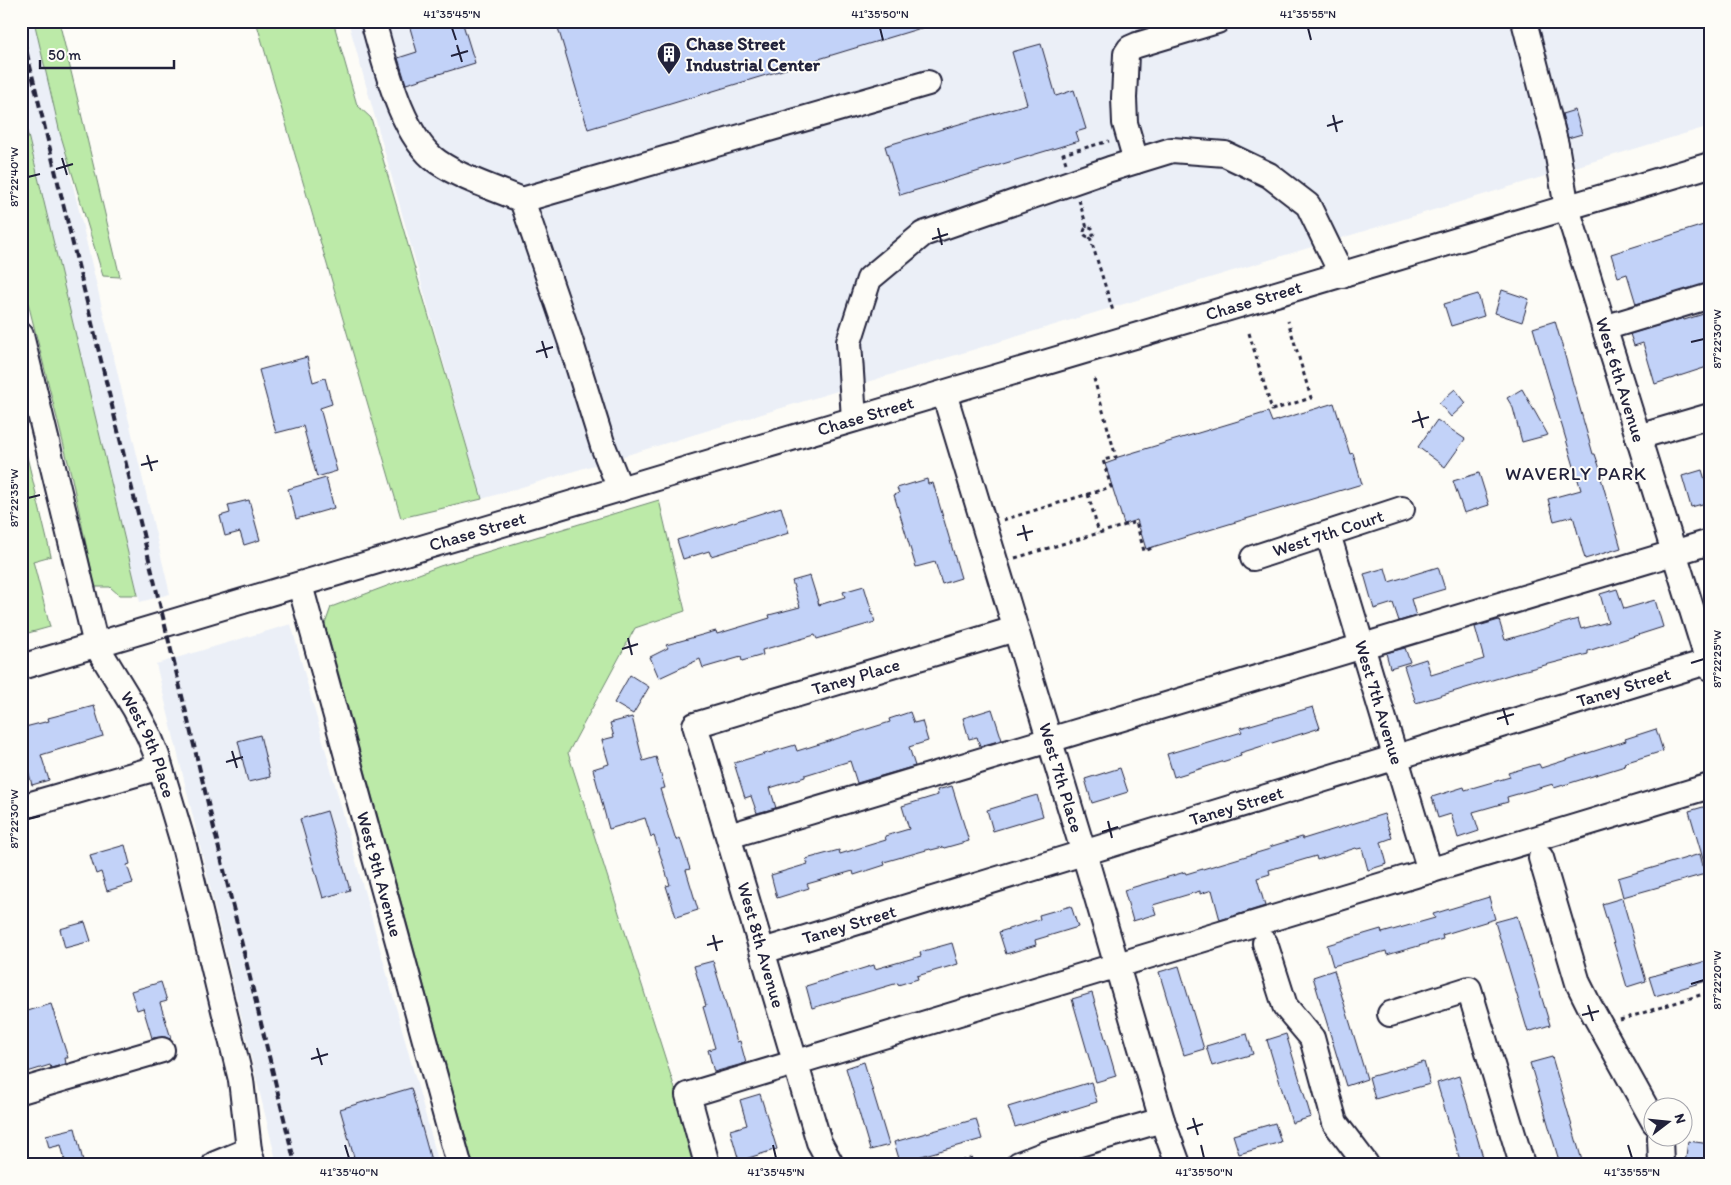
<svg xmlns="http://www.w3.org/2000/svg" width="1731" height="1185" font-family="Itim,sans-serif">
<style>
.built{fill:#ebeff7}
.green{fill:#bceaa8;stroke:#6f8672}
.building{fill:#c2d2f8;stroke:#22223b}
.lines{fill:none;stroke-linecap:round;stroke-linejoin:round}
.minor-casing{stroke:#22223b;stroke-width:28}
.path{stroke:#22223b;stroke-width:3;stroke-dasharray:4 4;stroke-linecap:butt}
.minor{stroke:#fdfcf7;stroke-width:24}
.rail{stroke:#22223b;stroke-width:4;stroke-dasharray:8 4;stroke-linecap:butt}
.ticks{fill:none;stroke:#22223b;stroke-width:2}
.labels{text-anchor:middle;stroke-width:4;stroke-linejoin:round;paint-order:stroke}
.poi-label{font-size:18px;font-weight:bold;fill:#22223b;stroke:#fdfcf7;text-anchor:start}
.street-label{font-size:18px;fill:#22223b;stroke:#fdfcf7}
.neighbourhood-label{font-size:19px;letter-spacing:1px;fill:#22223b;stroke:#fdfcf7}
.neatline{fill:none;stroke:#22223b;stroke-width:2}
.ticks-label{font-size:12px;text-anchor:middle;fill:#22223b}
</style>
<rect width="100%" height="100%" fill="#fdfcf7"/>
<filter id="ink" filterUnits="userSpaceOnUse"><feTurbulence type="fractalNoise" baseFrequency=".02" numOctaves="2"/><feDisplacementMap in="SourceGraphic" scale="10" xChannelSelector="R" yChannelSelector="G"/><feConvolveMatrix kernelMatrix="1 2 1 2 8 2 1 2 1" color-interpolation-filters="sRGB"/></filter>
<g filter="url(#ink)">
<path class="built" d="M21 21H34L170 594 140 602 21 106Z
M348 21H1710V126L482 499Z
M291 624 439 1164H277L156 664Z"/>
<path class="green" d="M34 21H59L120 277 103 276 60 133Z
M256 21H333L357 105 371 118 482 499 401 518Z
M21 106 138 595H119L110 587H95L71 474 21 275Z
M21 432 51 556 33 561 50 627 21 635Z
M659 500 685 611 635 628 568 753 677 1095 696 1164H473L325 624 331 607 440 566Z"/>
<path class="building" d="M408 21H462L475 63 406 84 398 58 417 52Z
M556 21H930L931 25 588 129Z
M1041 44 1056 96 1074 90 1086 129 1076 132 1079 141 900 195 885 146 1027 104 1012 52Z
M1575 110 1582 134 1568 138 1562 114Z
M1710 223V283L1636 304 1627 274 1618 277 1611 254Z
M1502 290 1529 299 1522 322 1495 313Z
M1478 294 1484 316 1451 326 1444 304Z
M1710 312V366L1655 384 1643 343 1634 346 1630 334 1683 318 1684 320Z
M1555 321 1593 454H1595L1603 478H1601L1621 548 1585 559 1573 516 1554 521 1548 499 1581 490 1533 328Z
M307 357 313 382 325 378 332 404 320 408 337 471 317 477 303 426 276 433 259 370Z
M1455 389 1466 403 1451 417 1439 403Z
M1522 389 1548 435 1522 442 1513 408 1507 398Z
M1334 403 1350 454 1353 453 1362 484 1146 549 1137 520 1124 524 1105 464 1116 460 1115 458 1268 412 1272 422Z
M1437 420 1465 439 1445 467 1418 447Z
M1702 470 1710 496V502L1691 507 1682 476Z
M1479 473 1489 505 1464 513 1453 481Z
M326 478 334 508 296 519 288 489Z
M927 479 928 484 933 483 961 578 942 584 935 562 916 567 894 495 899 493 897 488Z
M249 500 260 540 244 545 240 532 225 536 220 516 230 513 228 505Z
M781 507 789 533 711 556 709 551 683 559 677 540Z
M1438 567 1445 589 1411 599 1416 616 1399 621 1393 603 1374 609 1364 574 1385 568 1389 582Z
M810 576 819 605 845 597 843 592 864 586 875 622 817 639 815 635 762 650 763 655 742 661 741 657 703 668 700 659 659 678 650 657 668 648 666 645 716 631 717 634 770 618 769 615 800 607 792 581Z
M1617 589 1624 609 1655 600 1663 627 1588 651V654L1522 671 1416 703 1404 666 1426 659 1431 675 1484 659 1475 627 1499 620 1505 640 1578 619 1581 629 1608 622 1600 594Z
M1405 648 1410 662 1390 668 1386 653Z
M630 675 649 687 633 714 614 703Z
M94 706 103 736 41 755 49 780 32 785 21 743V728L49 721 48 718Z
M1313 707 1320 728 1240 753 1241 756 1174 777 1167 754 1242 732 1240 728Z
M992 709 1002 740 980 746 977 737 969 739 963 718Z
M910 712 914 723 922 721 928 741 909 747 915 766 857 783 850 761 805 775V777L770 788 776 808 757 813 751 796 745 798 734 763 795 745 797 751 890 722 889 719Z
M632 717 643 761 656 757 665 788 660 789 676 840 680 838 690 869 686 870 698 910 676 917 666 886 670 885 654 836 651 837 645 818 609 829 593 769 609 764 602 740 614 737 610 723Z
M1656 729 1663 751 1624 763 1625 766 1554 788 1553 784 1507 797 1508 802 1473 812 1479 831 1458 838 1451 814 1438 818 1432 797 1464 787 1465 790 1510 777 1508 773 1539 764 1541 768 1626 741 1625 739Z
M260 735 270 777 248 782 238 741Z
M1120 768 1128 792 1092 803 1085 779Z
M952 786 969 841 944 848 943 847 931 850 930 849 884 862 885 865 854 875 853 871 807 884 809 888 777 898 771 875 808 864 806 859 839 850 840 854 886 840 885 836 909 829 902 806 938 795 937 790Z
M1037 795 1043 816 993 831 987 810Z
M1710 805V869H1706L1689 811Z
M327 811 350 890 323 898 300 819Z
M1384 814 1392 838 1381 842 1387 864 1368 870 1362 848 1357 849 1356 848 1317 860 1316 856 1269 870 1270 874 1257 878 1265 906 1220 920 1212 890 1200 894V891L1153 905 1156 914 1133 921 1124 890 1185 872 1186 874 1270 849 1269 847 1302 837 1303 839Z
M125 845 130 864 127 865 133 883 107 891 101 872 96 874 90 855Z
M1700 854 1705 874 1623 897 1618 878Z
M1489 897 1495 919 1442 935 1443 939 1387 955 1386 951 1333 966 1327 945 1381 929 1382 933 1435 918 1433 914Z
M1622 898 1646 981 1627 987 1602 904Z
M1071 906 1078 927 1035 940 1036 945 1006 954 999 932 1040 919 1039 915Z
M1517 916 1550 1025 1528 1032 1495 922Z
M85 922 91 941 65 948 60 929Z
M952 943 958 964 917 976 918 979 898 985V983L812 1008 806 986 874 965 875 969 921 956 920 952Z
M1710 960V980L1655 996 1649 977Z
M713 961 737 1042 740 1041 746 1063 714 1072 708 1050 715 1048 703 1007 706 1006 694 966Z
M1179 966 1204 1049 1184 1055 1159 972Z
M1334 970 1367 1079 1346 1086 1313 977Z
M161 982 167 1001 160 1003 171 1038 169 1039 165 1037 152 1038 143 1008 137 1010 131 991Z
M1092 993 1116 1076 1096 1082 1072 999Z
M51 1004 68 1058H65L66 1064 51 1068 50 1065 21 1074V1013Z
M1247 1034 1253 1054 1212 1066 1206 1046Z
M1286 1034 1311 1117 1292 1123 1267 1040Z
M1552 1057 1583 1164H1560L1530 1063Z
M864 1062 889 1145 870 1150 846 1068Z
M1424 1062 1430 1084 1375 1099 1369 1077Z
M1459 1076 1485 1164H1461L1437 1083Z
M1091 1082 1097 1102 1015 1127 1008 1107Z
M411 1088 432 1164H356L340 1109Z
M760 1094 777 1149 739 1161 730 1130 747 1125 740 1100Z
M976 1119 982 1139 900 1162 894 1142Z
M1275 1123 1281 1142 1239 1154 1233 1135Z
M75 1128 83 1161 66 1164 61 1145 49 1148 46 1135Z
M1688 1141 1710 1144V1164H1685Z"/>
<g class="lines">
<defs>
<g id="minor">
<path d="M373 21C385 63 401 136 438 162 463 179 494 188 522 200L570 340 603 446 620 489"/>
<path id="s1" d="M1524 21 1556 145 1567 208 1710 668"/>
<path d="M1136 161 1125 123 1124 98 1126 54 1130 48 1137 45 1217 21"/>
<path d="M522 200 928 83"/>
<path d="M1604 328 1710 296"/>
<path id="s2" d="M21 335 96 645 135 709 149 736 157 756 184 846 241 1080 249 1150 253 1164"/>
<path id="s3" d="M944 393 1089 870 1162 1120 1178 1164"/>
<path d="M854 419 849 342 869 279 923 234 1110 169 1172 150 1225 154 1269 175 1308 205 1342 275"/>
<path d="M1638 437 1710 416"/>
<path id="s4" d="M1328 534 1430 871"/>
<path id="s5" d="M1253 558 1402 509"/>
<path id="s6" d="M300 585 459 1164"/>
<path id="s7" d="M21 667 1710 165"/>
<path d="M21 807 160 767"/>
<path d="M729 836 1710 542"/>
<path d="M1541 858 1578 983 1589 1005 1654 1122"/>
<path d="M1265 943 1285 1006 1312 1038 1335 1123 1366 1164"/>
<path id="s8" d="M763 951 1710 661"/>
<path d="M1390 1014 1469 989 1522 1164"/>
<path d="M21 1091 162 1050"/>
<path d="M1660 1138 1661 1164"/>
<path d="M215 1164 249 1150"/>
<path d="M707 1164 688 1095 1710 786"/>
<path id="s9" d="M831 1164 819 1142 695 725 1015 629"/>
<path d="M1019 1164 1045 1154 1162 1120"/>
</g>
</defs>
<use href="#minor" class="minor-casing"/>
<path class="path" d="M1066 163 1063 154 1109 141
M1079 200 1087 228
M1084 232a5 5 0 1 1 10 0a5 5 0 1 1-10 0Z
M1090 237 1113 311
M1249 333 1272 410 1311 398 1288 321
M1088 494 1099 533
M1003 520 1111 487 1103 460 1116 457 1094 379
M1015 558 1136 522 1144 551 1155 547
M1620 1020 1710 992
M953 1164 973 1158 979 1164"/>
<use href="#minor" class="minor"/>
<path class="rail" d="M21 29 295 1164"/>
</g>
</g>
<path class="ticks" d="M452 28 456 40M880 28 883 40M1308 28 1311 40M457 45 462 62M451 56 468 51M1333 115 1337 132M1327 126 1343 121M62 158 67 175M56 169 73 164M28 177 40 174M938 228 942 245M932 239 948 234M542 341 547 358M1691 342 1704 339M536 352 553 347M1418 411 1423 428M1412 422 1429 417M147 455 152 471M141 465 158 461M28 498 40 495M1023 525 1027 541M1017 535 1033 531M628 638 632 655M622 649 638 644M1691 663 1704 659M1503 708 1508 725M1497 719 1514 714M232 751 237 768M226 762 243 757M28 819 40 816M1108 821 1112 838M1102 832 1118 827M713 935 717 951M707 945 723 941M1691 984 1704 980M1588 1005 1593 1021M1582 1015 1599 1011M317 1048 322 1065M311 1059 328 1054M1193 1118 1198 1135M1187 1129 1203 1124M345 1145 349 1158M773 1145 776 1158M1201 1145 1204 1158M1628 1145 1632 1158"/>
<defs>
<symbol id="building-pin" viewBox="-11 -11 22 30"><path d="M0 17L-7.5 6A9.5 9.5 0 1 1 7.5 6Z" fill="#22223b" stroke="#fdfcf7"/><path d="M-4-6H4V6H1V3H-1V6H-4ZM-2.5-4.3h1.7v1.8h-1.7ZM.8-4.3h1.7v1.8H.8ZM-2.5-1h1.7V.8h-1.7ZM.8-1h1.7V.8H.8Z" fill="#fff"/></symbol>
</defs>
<g fill-rule="evenodd">
<use href="#building-pin" x="655" y="40" width="28" height="38"/>
</g>
<g class="labels">
<g class="poi-label">
<text x="686" y="50">Chase Street<tspan x="686" dy="21">Industrial Center</tspan></text>
</g>
<g class="street-label">
<text dy="6" stroke="none"><textPath href="#s7" startOffset="1286">Chase Street</textPath></text>
<text dy="6" stroke="none"><textPath href="#s1" startOffset="372">West 6th Avenue</textPath></text>
<text dy="6" stroke="none"><textPath href="#s7" startOffset="881">Chase Street</textPath></text>
<text dy="6" stroke="none"><textPath href="#s7" startOffset="476">Chase Street</textPath></text>
<text dy="6" stroke="none"><textPath href="#s5" startOffset="79">West 7th Court</textPath></text>
<text dy="6" stroke="none"><textPath href="#s9" startOffset="628">Taney Place</textPath></text>
<text dy="6" stroke="none"><textPath href="#s8" startOffset="900">Taney Street</textPath></text>
<text dy="6" stroke="none"><textPath href="#s4" startOffset="176">West 7th Avenue</textPath></text>
<text dy="6" stroke="none"><textPath href="#s2" startOffset="432">West 9th Place</textPath></text>
<text dy="6" stroke="none"><textPath href="#s3" startOffset="402">West 7th Place</textPath></text>
<text dy="6" stroke="none"><textPath href="#s8" startOffset="495">Taney Street</textPath></text>
<text dy="6" stroke="none"><textPath href="#s6" startOffset="300">West 9th Avenue</textPath></text>
<text dy="6" stroke="none"><textPath href="#s8" startOffset="90">Taney Street</textPath></text>
<text transform="translate(761 945) rotate(74)" y="6">West 8th Avenue</text>
</g>
<g class="neighbourhood-label">
<text x="1576" y="480">WAVERLY PARK</text>
</g>
</g>
<rect width="1731" height="1185" fill="none" stroke="#fdfcf7" stroke-width="55"/>
<g transform="translate(1668 1122) rotate(74)"><circle r="24" fill="#fdfcf7" stroke="#a5a5ac"/>
<path d="M0-4L9 19L0 12L-9 19Z" fill="#22223b"/>
<text y="-8" font-size="14" font-weight="bold" text-anchor="middle" fill="#22223b">N</text>
</g>
<path d="M40 60v8h134v-8" fill="none" stroke="#22223b" stroke-width="2.5"/>
<text x="48" y="60" font-size="15" fill="#22223b" stroke="#fdfcf7" stroke-width="4" paint-order="stroke">50 m</text>
<rect x="28" y="28" width="1676" height="1130" class="neatline"/>
<g class="ticks-label">
<text x="452" y="18">41°35'45"N</text>
<text x="880" y="18">41°35'50"N</text>
<text x="1308" y="18">41°35'55"N</text>
<text transform="translate(14 177) rotate(-90)" y="4">87°22'40"W</text>
<text transform="translate(1717 339) rotate(-90)" y="4">87°22'30"W</text>
<text transform="translate(14 498) rotate(-90)" y="4">87°22'35"W</text>
<text transform="translate(1717 659) rotate(-90)" y="4">87°22'25"W</text>
<text transform="translate(14 819) rotate(-90)" y="4">87°22'30"W</text>
<text transform="translate(1717 980) rotate(-90)" y="4">87°22'20"W</text>
<text x="349" y="1176">41°35'40"N</text>
<text x="776" y="1176">41°35'45"N</text>
<text x="1204" y="1176">41°35'50"N</text>
<text x="1632" y="1176">41°35'55"N</text>
</g>
</svg>
